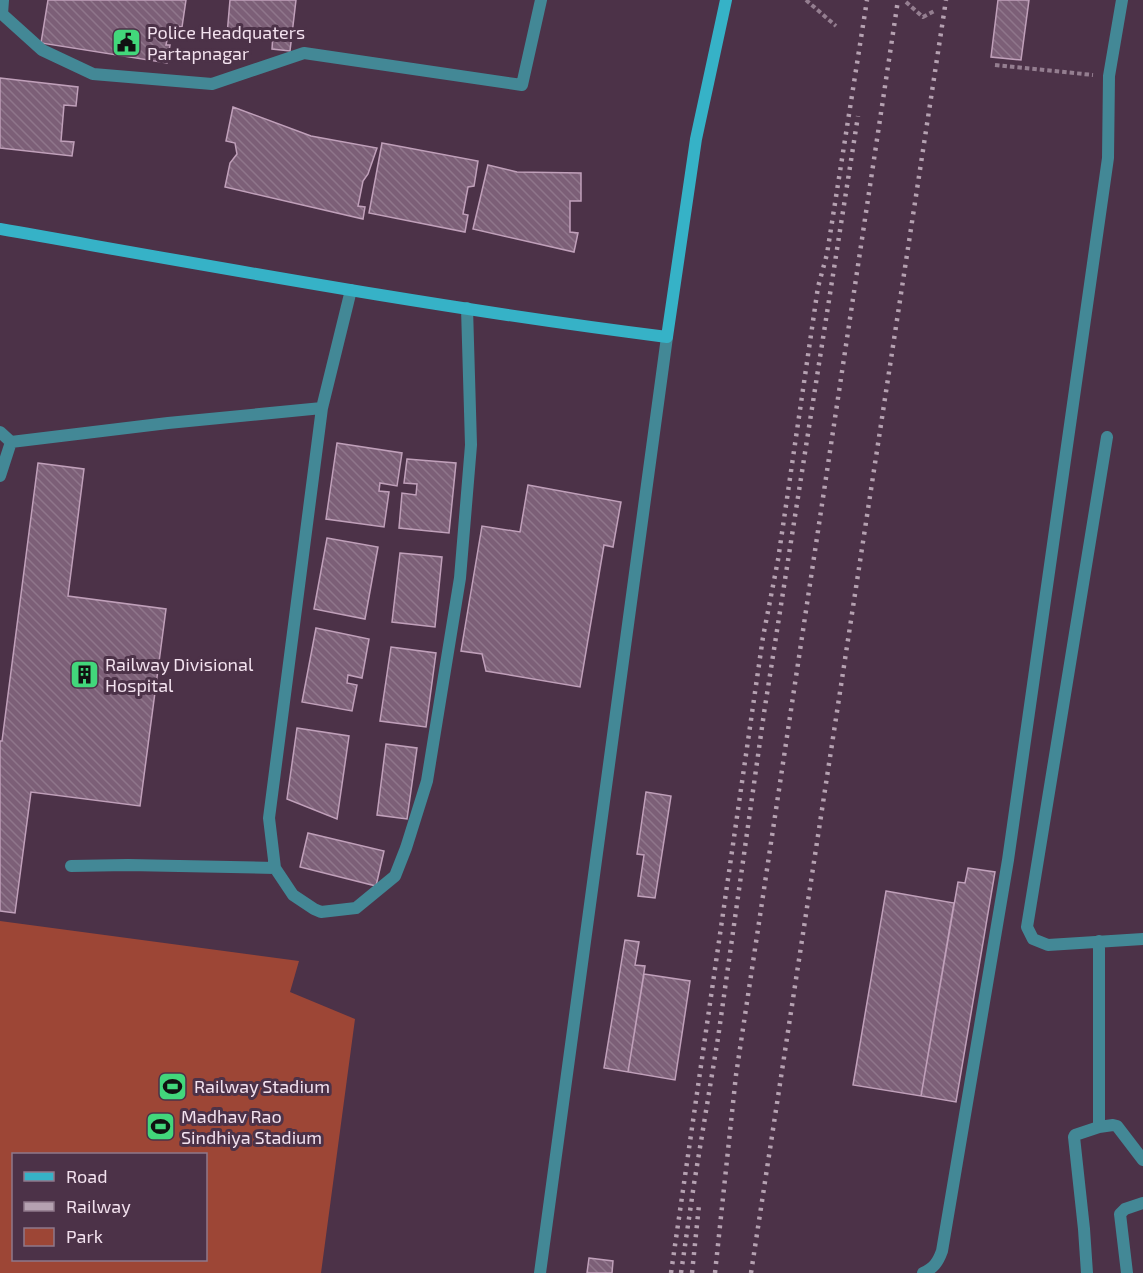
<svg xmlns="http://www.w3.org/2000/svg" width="1143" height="1273" font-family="'Exo 2',sans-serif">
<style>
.green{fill:#9d4636;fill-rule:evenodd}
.building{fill:url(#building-back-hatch);stroke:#c0a0ba;stroke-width:1.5}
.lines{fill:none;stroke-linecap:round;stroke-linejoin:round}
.path{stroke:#947e90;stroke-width:4;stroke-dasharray:4.5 3;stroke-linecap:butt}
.lane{stroke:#438896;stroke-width:12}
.street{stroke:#438896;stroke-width:12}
.secondary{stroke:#36b2c7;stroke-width:12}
.rail{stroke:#b5a1b1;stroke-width:4.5;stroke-dasharray:3 6;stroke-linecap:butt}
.labels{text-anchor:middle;stroke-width:6;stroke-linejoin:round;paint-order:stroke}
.poi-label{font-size:18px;fill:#f3e2ef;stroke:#4c3248;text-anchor:start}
</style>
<defs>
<pattern id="building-back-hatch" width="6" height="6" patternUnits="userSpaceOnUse" patternTransform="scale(1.5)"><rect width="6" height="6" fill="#7c5f77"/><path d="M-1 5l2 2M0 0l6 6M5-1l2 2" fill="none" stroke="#8f768b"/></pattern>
</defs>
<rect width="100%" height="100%" fill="#4c3248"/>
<path class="green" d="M0 921 299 961 290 992 355 1019 321 1273H0ZM206 1154V1260H14V1154Z"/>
<path class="building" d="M48 0H186L182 27 170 25 166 45H170L167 63 41 43Z
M230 0H296L290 51 272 49 273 34 257 32 256 38 227 35Z
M998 0H1029L1021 60 991 57Z
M0 78 78 87 76 106 64 105 61 141 74 142 72 156 0 148Z
M233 107 311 136 377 148 368 174 363 181 358 206 365 207 363 219 225 187 230 163 237 154 235 143 226 141Z
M382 143 478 161 474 186 468 187 463 214 468 215 465 232 369 213Z
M488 165 517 172 581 173V201H570V232L578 233 574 252 473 229Z
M337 443 402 453 397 486 380 483 379 491 389 492 384 527 326 519Z
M407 459 456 463 449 533 399 528 402 493 416 495 417 484 404 483Z
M38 463 84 469 68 596 166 609 140 806 31 792 15 913 0 911V741H2Z
M528 485 621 502 613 547 604 545 580 687 486 671 482 654 461 651 482 526 520 532Z
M327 538 378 547 365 619 314 609Z
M400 553 442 557 435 627 392 622Z
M316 628 369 639 362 678 348 675 347 683 357 685 352 711 302 702Z
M391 647 436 653 426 727 380 721Z
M297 728 349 736 337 819 287 799Z
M386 744 417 748 407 819 377 815Z
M646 792 671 796 655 898 638 896 644 855 637 854Z
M308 833 384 851 376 886 300 867Z
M968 868 995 872 956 1102 921 1096 958 882 965 883Z
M886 891 954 903 921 1096 853 1085Z
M625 940 639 942 635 965 645 966 628 1072 604 1068Z
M644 974 690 981 675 1080 628 1072Z
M589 1258 613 1261 612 1273H587Z"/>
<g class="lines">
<path class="path" d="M806 0 836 26
M906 2 923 17 936 10
M995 65 1093 75"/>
<path class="lane" d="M540 1273 667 337
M923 1273C934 1268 938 1262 942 1251L1008 860 1108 158 1109 76 1122 0"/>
<path class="street" d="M3 0 2 14 42 50 93 74 212 84 304 53 522 85 541 0
M351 290 322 408 269 818 275 868 293 895 314 909 321 912 356 908 395 876 406 848 427 781 460 578 471 445 467 308
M0 432 11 442 168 423 322 408
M1107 437 1027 927 1033 939 1048 945 1143 939
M0 476 11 442
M71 866 128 865 275 868
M1099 1127 1113 1125 1117 1126 1143 1160
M1087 1273 1084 1229 1074 1137 1075 1135 1099 1127V941
M1127 1273 1120 1214 1125 1209 1143 1203"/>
<path class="secondary" d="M0 229C222 268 443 309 667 337L696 139 726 0"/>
<path class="rail" d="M671 1273 763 637 778 560 818 287 827 254 867 0
M681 1273 694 1184 718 1038 764 713 858 116
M692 1273 699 1205
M715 1273 736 1075 898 0
M751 1273 946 0"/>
</g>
<defs>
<symbol id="civic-square" viewBox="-11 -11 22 22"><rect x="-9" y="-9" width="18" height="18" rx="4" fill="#42d77b" stroke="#4c3248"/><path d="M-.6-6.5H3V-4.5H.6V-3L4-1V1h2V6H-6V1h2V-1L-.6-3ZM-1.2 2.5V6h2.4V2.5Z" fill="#111"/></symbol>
<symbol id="building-square" viewBox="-11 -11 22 22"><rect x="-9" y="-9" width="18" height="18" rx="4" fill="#42d77b" stroke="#4c3248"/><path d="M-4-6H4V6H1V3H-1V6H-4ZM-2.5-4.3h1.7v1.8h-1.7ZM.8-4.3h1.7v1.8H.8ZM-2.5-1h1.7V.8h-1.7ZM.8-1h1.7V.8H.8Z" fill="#111"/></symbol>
<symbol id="stadium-square" viewBox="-11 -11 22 22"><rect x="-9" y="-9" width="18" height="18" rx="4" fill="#42d77b" stroke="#4c3248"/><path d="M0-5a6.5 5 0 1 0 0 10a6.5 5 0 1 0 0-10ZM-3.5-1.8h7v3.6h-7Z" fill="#111"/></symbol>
</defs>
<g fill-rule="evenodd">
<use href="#civic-square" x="110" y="26" width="33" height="33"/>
<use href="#building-square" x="68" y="658" width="33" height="33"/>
<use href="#stadium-square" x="156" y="1070" width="33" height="33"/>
<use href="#stadium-square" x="144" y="1110" width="33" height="33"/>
</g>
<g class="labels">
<g class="poi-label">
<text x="147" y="39">Police Headquaters<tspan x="147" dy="21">Partapnagar</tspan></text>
<text x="105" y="671">Railway Divisional<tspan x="105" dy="21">Hospital</tspan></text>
<text x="194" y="1093">Railway Stadium</text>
<text x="181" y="1123">Madhav Rao<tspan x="181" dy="21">Sindhiya Stadium</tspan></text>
</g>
</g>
<rect x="12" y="1153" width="195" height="108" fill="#4c3248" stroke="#8f788b" stroke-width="1.5"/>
<rect x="24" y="1172" width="30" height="9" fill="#36b2c7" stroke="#8f788b" stroke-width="1.5"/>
<text x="66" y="1183" font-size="18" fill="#f3e2ef">Road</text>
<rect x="24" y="1202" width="30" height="9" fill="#b5a1b1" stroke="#8f788b" stroke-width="1.5"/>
<text x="66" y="1213" font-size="18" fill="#f3e2ef">Railway</text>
<rect x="24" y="1228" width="30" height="18" fill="#9d4636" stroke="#8f788b" stroke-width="1.5"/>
<text x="66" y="1243" font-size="18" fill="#f3e2ef">Park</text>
</svg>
